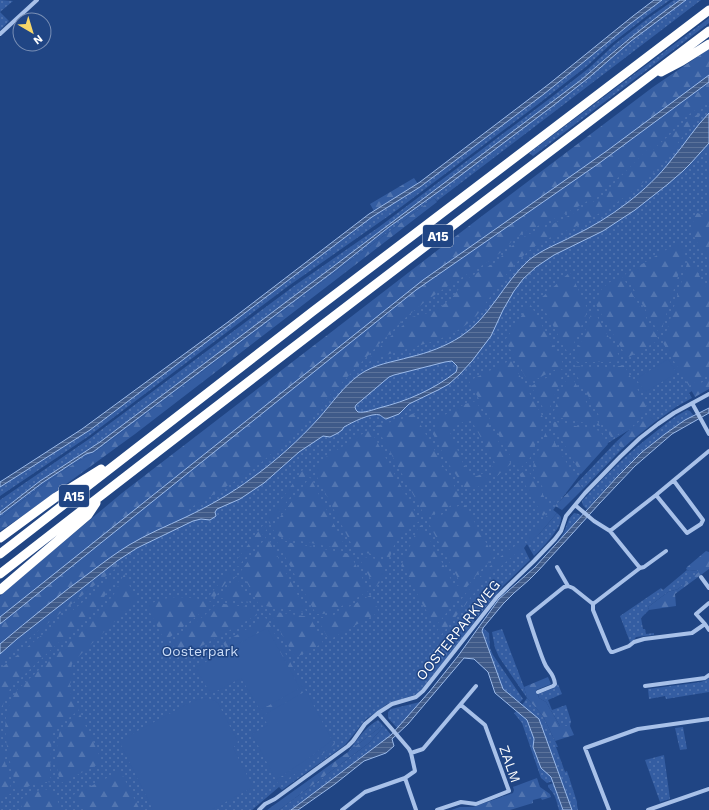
<svg xmlns="http://www.w3.org/2000/svg" width="709" height="810" font-family="'Work Sans',sans-serif">
<style>
.grass{fill:url(#grass-dots)}
.forest{fill:url(#forest-firs)}
.pitch{fill:#345da2}
.water{fill:url(#water-rules);stroke:#9cbbeb;fill-rule:evenodd}
.lines{fill:none;stroke-linecap:round;stroke-linejoin:round}
.street{stroke:#a8c1e9;stroke-width:4}
.highway{stroke:#fff;stroke-width:9}
.labels{text-anchor:middle;stroke-width:3;stroke-linejoin:round;paint-order:stroke}
.shield{fill:#204584;stroke:#bcc7da;stroke-width:1}
.shield-label{font-size:13px;font-weight:bold;fill:#fff}
.street-label{font-size:14px;fill:#fff;stroke:#204584}
.park-label{font-size:14px;fill:#ccddf7;stroke:#204584}
</style>
<defs>
<pattern id="grass-dots" width="8" height="8" patternUnits="userSpaceOnUse"><rect width="8" height="8" fill="#345da2"/><path d="M2 2h.1M6 6h.1" fill="none" stroke="#5275b0" stroke-width="1.8" stroke-linecap="round"/></pattern>
<pattern id="forest-firs" width="22" height="20" patternUnits="userSpaceOnUse"><rect width="22" height="20" fill="#345da2"/><path d="M5 1l3.5 6h-7zM16 11l3.5 6h-7z" fill="#5275b0"/></pattern>
<pattern id="water-rules" width="6" height="5" patternUnits="userSpaceOnUse"><rect width="6" height="5" fill="#3f5a89"/><path d="M0 2.5h6" fill="none" stroke="#5c739b"/></pattern>
</defs>
<rect width="100%" height="100%" fill="#204584"/>
<path class="grass" d="M0 0 13 1 0 12 9 21 0 30Z
M662 0H670L647 16 611 44 587 66 537 105 397 210 287 287 89 436 0 496V487L90 430 372 217 420 187 544 94 580 65 630 24Z
M674 0H680L618 47 581 80 100 442 40 481 0 512V500L89 439 294 286 379 227 553 96 589 68 615 44 647 19Z
M686 0H701L437 201 434 198 95 452C62 468 29 496 0 518V515L42 483 86 454 93 452 334 271 389 227 445 187 587 79 593 74 631 41Z
M709 18V23L533 156 529 153Z
M709 61V383L701 385 689 393 692 398 676 407 655 422 650 417 600 448 529 542 540 533 557 513C558 514 561 516 561 518 562 528 541 549 534 556L527 544 524 548 530 560 503 586 477 618 472 614 470 618 475 621 461 640 421 690 417 694 387 704 379 710 366 719 345 745 282 790 279 787 252 810H0V613L353 331Z
M687 410 690 411 694 416C651 438 619 474 587 509 584 507 582 505 582 501 604 476 628 453 654 433 664 425 675 416 687 410Z
M616 442 622 449 583 489 578 482Z
M574 513 579 514 581 516 558 542 564 532 569 519Z
M687 570 689 571 698 570 700 572 678 589 668 592 648 607 649 610 641 618 643 629H645L646 634 654 633V635L636 637 633 641 630 642 620 616 661 588 663 590Z
M483 628 489 633 490 648 493 655 523 699 519 703 503 689 482 631Z
M502 629 524 687 527 698 543 716 558 747H556L565 772 567 771 577 802V805L578 810H572L539 720 522 705 527 698 499 657 495 648 492 632Z
M709 678V692L666 699 665 696 649 699 648 689 701 682 706 680Z
M558 684 562 694 548 700 552 710 566 705 571 721 570 726H560L546 702 539 698 538 694 554 688Z
M420 702 397 728 388 718V712L391 709Z
M517 711 527 720 534 739 533 747 541 768 551 776 553 781 547 783 541 778 522 723 514 713Z
M378 720 383 725 348 752C357 740 365 727 378 720Z
M384 726 391 735 291 810H279L369 743Z
M683 727 687 749 680 750 675 728Z
M664 755 670 799 660 802 645 760Z
M554 783 563 810H559C556 800 556 795 548 787V785Z"/>
<path class="forest" d="M709 49V75L608 150 423 280 0 617V596L49 554 122 493 482 216 653 87Z
M709 82V101L688 115 661 137 625 172 594 197 574 209 556 218 524 232 511 242 500 253 488 262 454 282 427 300 404 319 377 346 287 440 263 461 240 478 216 493 188 509 190 515 132 544 73 585 0 644V624L416 290 598 164Z
M709 106C684 130 668 162 641 184 621 201 598 215 575 227 561 233 546 238 534 247 510 264 495 292 477 315 446 348 401 344 363 365L388 339 412 317 428 313 440 307 450 300 458 290 463 281 496 262 515 243 527 235 553 224 572 214 603 196 621 181 648 154 674 131Z
M414 178 418 184 374 211 370 204Z
M434 198 437 202 135 434 21 517 0 531V518C29 496 62 468 95 452Z
M697 213 709 216V261C699 244 685 232 697 213Z
M679 241 684 251V256L660 335 625 274 671 247Z
M689 257 709 293V375L689 386 663 343Z
M570 272 588 310 569 355 539 300Z
M622 276 659 340 627 358 595 303 601 290 608 283Z
M529 302 564 365 529 383 505 340 517 324Z
M593 309 622 361 609 362H575L574 361Z
M511 360 545 421 529 460 518 470 469 381Z
M624 365 649 410 612 439 572 367C589 365 607 370 624 365Z
M565 368 547 415 531 386Z
M569 372 600 426 552 416Z
M709 379V389L695 397 690 388Z
M476 401 511 464 497 476 491 468 495 463 470 418 449 430 463 463 472 478 484 473 488 479 485 483 474 489 464 487 448 463 433 434 437 419 465 404Z
M414 413 462 500 426 518 376 426 402 419Z
M648 414 655 422 631 441 622 449 616 442 629 430Z
M551 421 600 431 608 444 581 474Z
M370 429 420 521C399 532 398 534 390 557H388L355 551 314 471 323 459Z
M547 429 576 479 553 503 549 498 536 476 533 468 534 462Z
M305 467 308 473 270 524 267 519Z
M525 471C526 471 527 471 528 472 534 475 544 498 549 505V509L543 516 519 474Z
M310 477 347 550 280 537 276 534 272 528Z
M578 482 583 489 562 510 555 506Z
M464 503 494 557 478 573 440 621 436 625 424 607 405 570 401 566 419 526 422 525 455 587 461 584 428 522Z
M552 509 557 513 540 533 528 544 525 539 541 524Z
M264 524 267 529 238 567 235 562Z
M267 536 307 613 259 605 241 571Z
M276 540 286 542 350 554 369 591 331 612 323 614H316Z
M521 542 524 547C502 565 479 583 464 607L460 603V601C478 578 496 557 521 542Z
M706 551 709 552V569L675 594 676 606 649 610 648 607 668 592 678 589 699 572 698 570 689 571 686 569 687 567Z
M358 556 388 561 381 581 375 587Z
M119 559 116 568 111 572 0 662V654L17 639Z
M231 569 233 573 215 597 209 596Z
M124 574 135 597V602L131 606 80 655 72 664 71 669 72 680C65 689 75 701 79 710L57 727 52 735 51 750 50 777 54 783C41 779 29 787 17 791 12 770 3 739 6 718 7 708 12 699 17 690L83 630 100 612 114 594Z
M236 576 250 603 220 598Z
M109 581H114L101 602 83 620 11 687 4 701 0 718V669Z
M371 595 379 612 329 640 317 618H325L332 616Z
M176 597 194 598 212 602 202 612 165 641 146 605 163 599Z
M217 603 253 608 257 615 180 658 171 642 205 615Z
M455 607 461 610 441 635 437 631Z
M269 611 310 617 323 643 295 658Z
M266 618 306 691 262 716 260 710 300 688 267 629 227 650 223 643Z
M548 677 551 684 536 690 539 698 546 702 560 726H570L574 735 555 741 543 716 527 698 524 687Z
M80 714 102 761 101 763 61 783C54 765 56 749 60 730Z
M0 722 1 744 12 793 0 799Z
M383 725 384 726 369 743 279 810H267L348 752Z
M332 740 335 744 316 759 279 785 276 780 313 755Z
M119 768 140 810H89L73 799 71 796 115 774Z
M537 778 540 787 550 794 551 797 542 800 541 798 533 800V803L510 810H451L460 807H473L513 793 514 790 513 787Z
M42 789C55 789 57 799 61 810H23L19 800Z"/>
<path class="pitch" d="M668 359 677 373 645 392 636 379Z
M267 628 300 688 260 710 241 678 211 694 195 668Z
M306 691 332 740 313 755 276 780 252 734 268 725 262 716Z
M204 698 211 699 218 703 238 742 233 748 253 787 211 810H153L119 741 193 701Z"/>
<path class="water" d="M654 0H662L630 24 580 65 544 94 420 187 372 217 90 430 0 487V482L82 429 228 322 369 214 420 182 549 84 633 16Z
M680 0H686L631 41 593 74 587 79 554 105 445 187 389 227 334 271 93 452 86 454 42 483 0 515V512L40 481 100 442 581 80C613 52 645 25 680 0Z
M709 75V82L598 164 416 290 0 624V617L423 280 608 150Z
M709 113V143L691 163 683 171 668 184 635 210 603 231 554 255 536 267 523 279 514 291 503 310 491 336 472 361 460 374 449 384 438 390 409 404 399 414 386 419C385 419 380 415 380 415 372 412 351 423 344 427L342 430 338 433 330 437 323 436 299 452 264 483 240 499 217 509 215 512 216 516 210 520 201 519 193 521 137 548 117 561 17 639 0 654V644C30 619 60 594 92 571 104 562 116 553 129 545 147 534 167 526 186 517 209 506 232 493 252 478 277 460 299 440 319 418 332 403 344 386 359 375 374 364 393 362 410 357 428 353 446 346 460 337 490 318 503 283 529 260 543 249 558 244 573 236 592 227 610 216 627 203 644 190 659 176 672 159 685 144 695 127 709 113ZM452 361 457 366V369L456 372C433 390 407 401 379 408 372 410 365 413 358 412L356 410 355 407 356 405 389 377 394 375 445 362Z
M709 408V413L672 434 635 466 599 504 572 534 538 571 529 580 514 593 503 604 483 628 482 631 503 689 539 719 572 810H563L551 777 541 768 533 747 534 739 527 720 495 693 488 672 474 659 464 658 408 724 392 739 394 746 386 753 364 761 335 784 298 810H291L391 735 430 691 458 656 499 599 535 567 617 477 642 452 665 434 685 420Z"/>
<g class="lines">
<path class="street" d="M0 34 37 0
M692 403 709 434
M656 495 687 533 701 524 703 520 674 481
M575 505 594 521 610 531 640 568 593 604V610L609 649 611 652H613L629 646 634 642 644 639 692 633 705 624 709 630
M610 531 656 495 709 451
M557 567 568 586
M640 568 644 567 666 551
M701 577 709 588
M705 624 696 614 709 603
M645 686 705 678 709 675
M538 692 553 686 555 684C554 672 547 671 544 662 538 647 533 631 528 616L564 587 568 586 573 588 593 604
M411 753 423 749 476 686
M405 778 416 810
M259 810 265 804 275 799 348 746 353 741 365 724 378 713 392 704 416 697 423 691 497 597 534 561 555 539 561 531 566 516 585 493 620 457 640 438 658 424 674 413 709 394
M342 810 365 792 405 778 415 771 411 753 409 749 378 713
M437 810 461 802 476 804 509 791 485 725 461 705
M609 810 585 748 638 729 709 719
M648 810 709 789"/>
<path class="highway" d="M661 72 682 61 709 44
M0 538 56 497 101 469
M0 554 312 312 709 10
M0 574C235 391 472 210 709 31
M0 590 88 515 96 503"/>
</g>
<g class="labels">
<g class="shield">
<rect x="423" y="225" width="30" height="22" rx="3"/>
<rect x="59" y="485" width="30" height="22" rx="3"/>
</g>
<g class="shield-label">
<text x="438" y="241">A15</text>
<text x="74" y="501">A15</text>
</g>
<g class="street-label">
<text transform="translate(458 630) rotate(-51)" y="5">OOSTERPARKWEG</text>
<text transform="translate(510 764) rotate(71)" y="5">ZALM</text>
</g>
<g class="park-label">
<text x="200" y="656">Oosterpark</text>
</g>
</g>
<g transform="translate(32 32) rotate(142)"><circle r="19" fill="#204584" stroke="#798fb5"/>
<path d="M0-3L7 15L0 10L-7 15Z" fill="#f7d769"/>
<text y="-6" font-size="11" font-weight="bold" text-anchor="middle" fill="#ffffff">N</text>
</g>
</svg>
